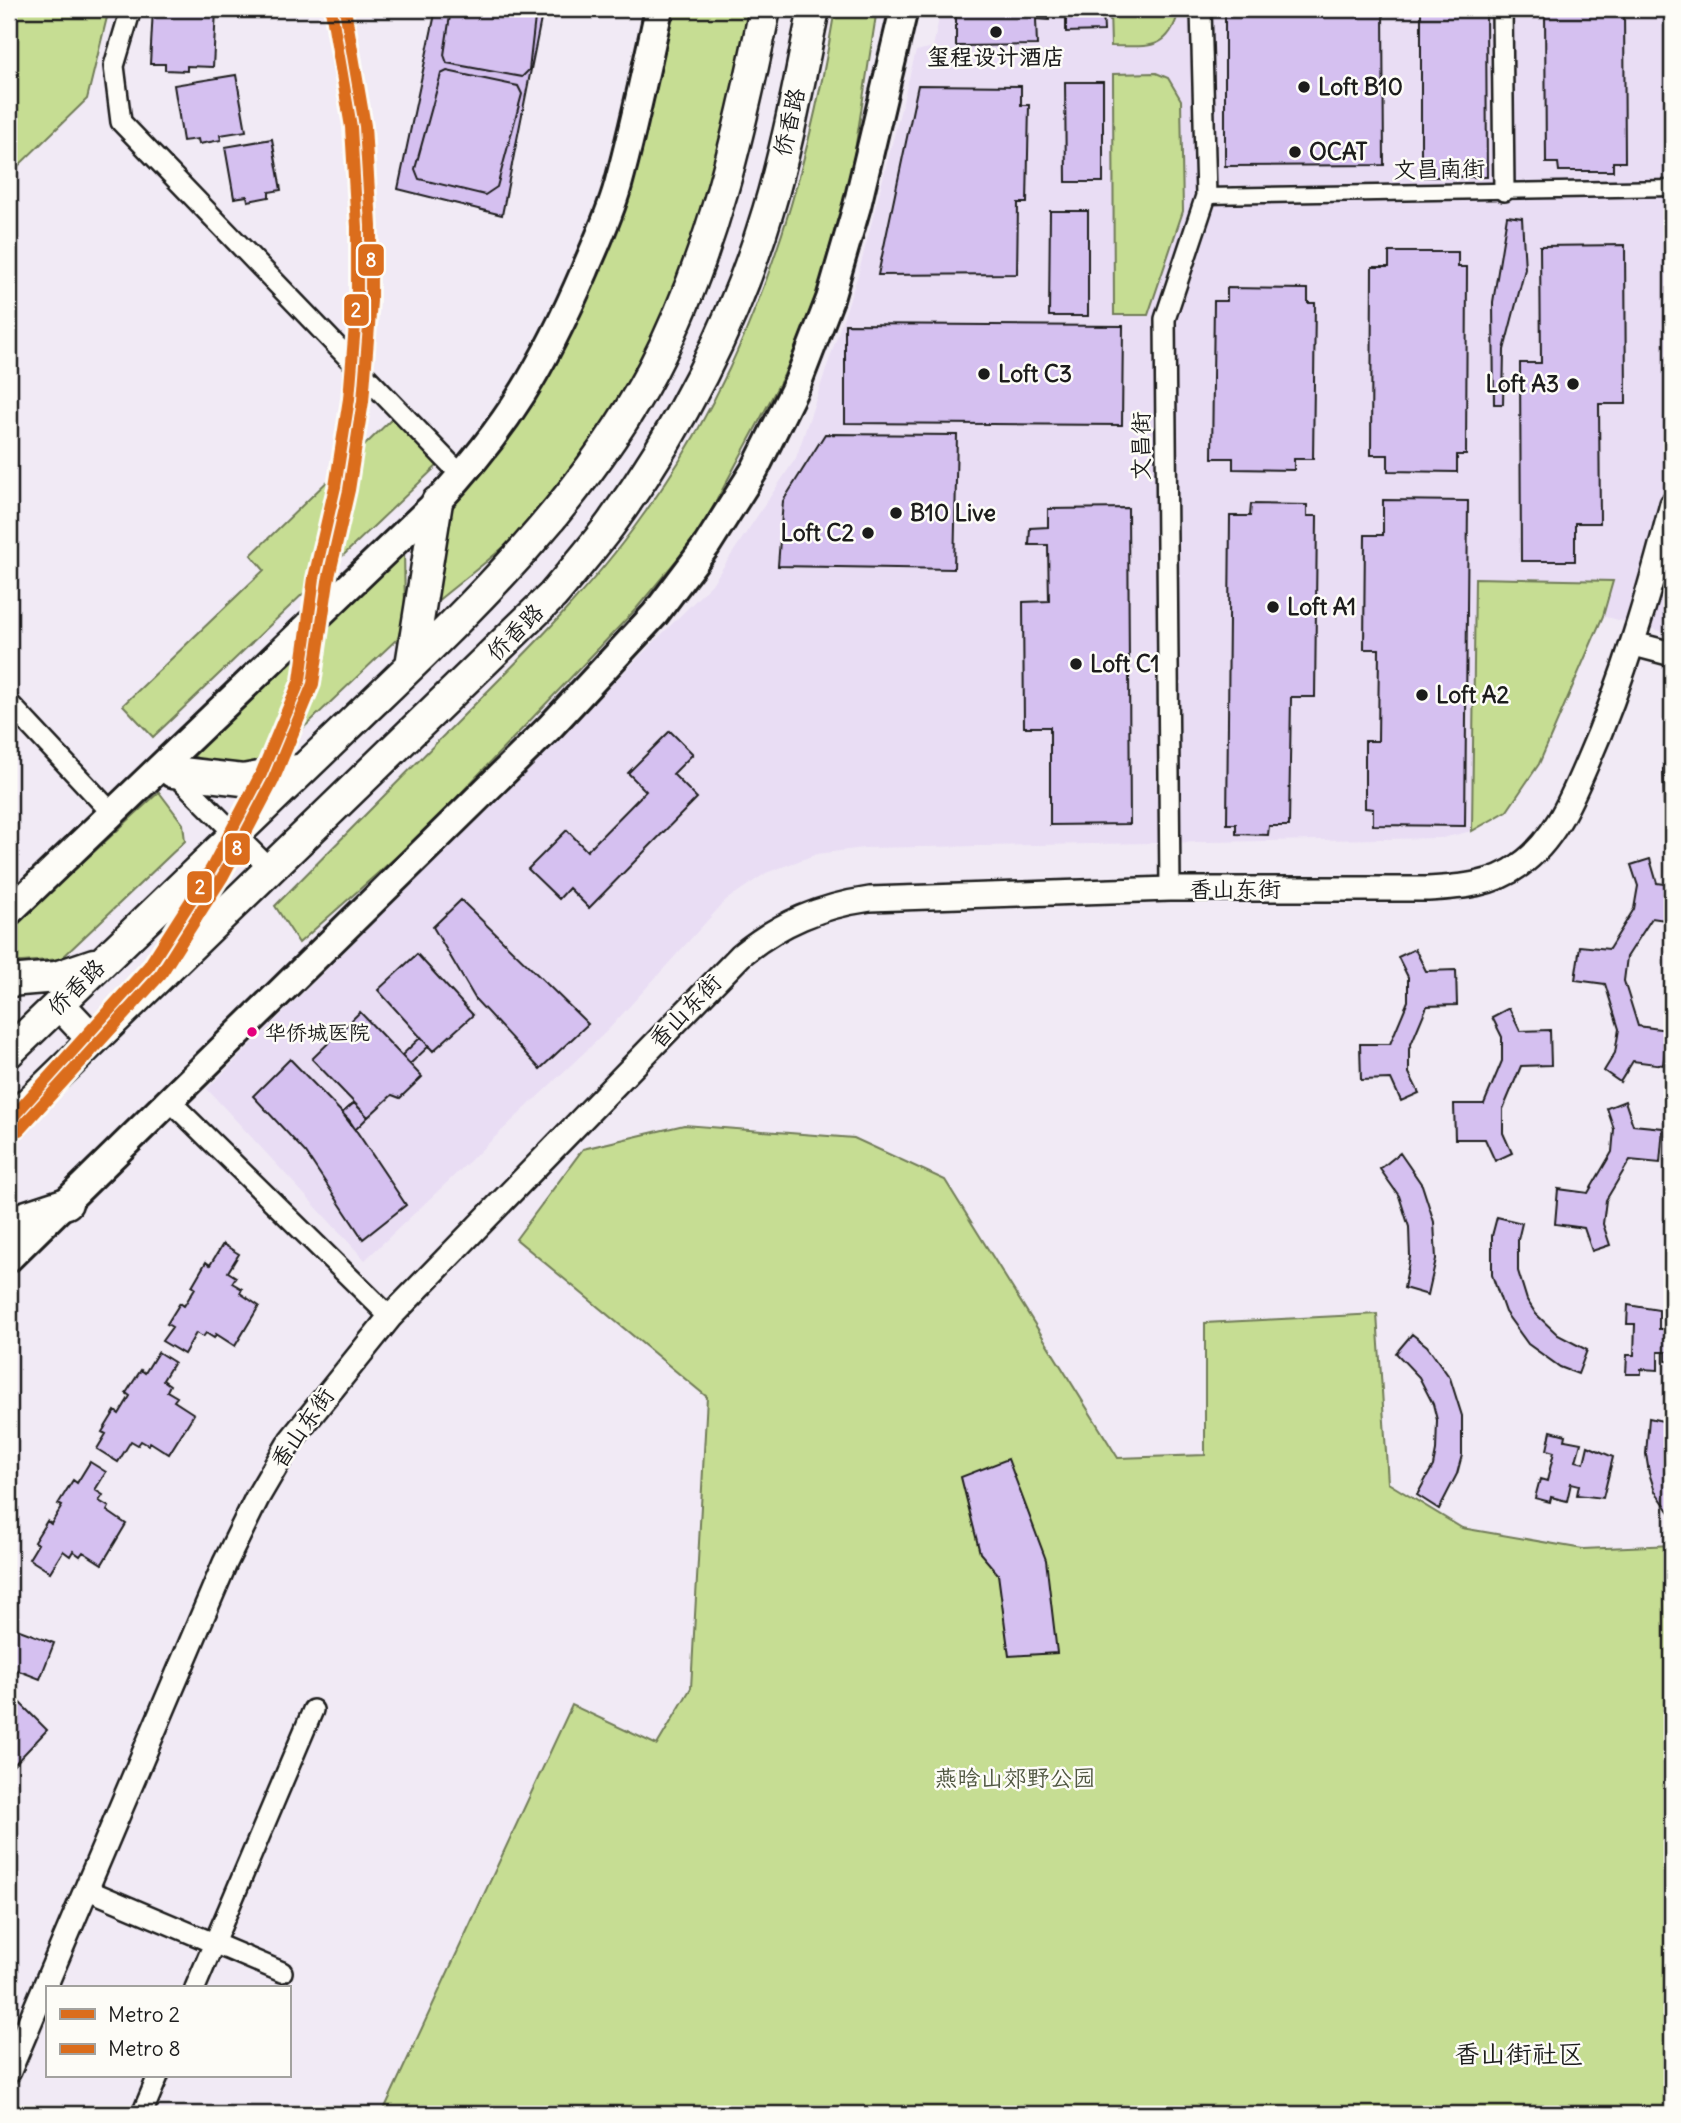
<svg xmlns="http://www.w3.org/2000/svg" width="1681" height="2123" font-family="Delius,'LXGW WenKai TC',sans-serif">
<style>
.built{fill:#e9ddf4}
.green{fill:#c6dd93;stroke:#717c58;stroke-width:2}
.building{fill:#d5c0f0;stroke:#1c1c1c;stroke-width:2}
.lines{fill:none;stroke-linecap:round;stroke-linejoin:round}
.pedestrian-casing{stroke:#1c1c1c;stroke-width:19}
.minor-casing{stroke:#1c1c1c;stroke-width:24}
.tertiary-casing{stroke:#1c1c1c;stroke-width:28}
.secondary-casing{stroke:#1c1c1c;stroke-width:32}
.primary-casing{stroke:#1c1c1c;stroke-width:35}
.pedestrian{stroke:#fdfcf7;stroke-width:14}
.minor{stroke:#fdfcf7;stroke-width:19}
.tertiary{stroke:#fdfcf7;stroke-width:23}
.secondary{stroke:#fdfcf7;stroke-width:26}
.primary{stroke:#fdfcf7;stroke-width:30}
.metro-1-casing{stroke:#fdfcf7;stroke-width:18}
.metro-2-casing{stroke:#fdfcf7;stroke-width:18}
.metro-1{stroke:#db6d1c;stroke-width:12}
.metro-2{stroke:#db6d1c;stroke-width:12}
.poi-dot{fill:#1c1c1c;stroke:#fdfcf7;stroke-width:2.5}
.bus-dot{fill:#e5007d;stroke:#fdfcf7;stroke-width:2.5}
.labels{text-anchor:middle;stroke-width:5;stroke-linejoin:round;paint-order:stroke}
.bus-label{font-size:21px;fill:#1c1c1c;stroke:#fdfcf7;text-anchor:start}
.poi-label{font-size:23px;font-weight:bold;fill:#1c1c1c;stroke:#fdfcf7;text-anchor:start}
.street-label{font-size:23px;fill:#1c1c1c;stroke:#fdfcf7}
.park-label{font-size:23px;fill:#4f5640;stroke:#fdfcf7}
.quarter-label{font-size:26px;fill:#1c1c1c;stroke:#fdfcf7}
.line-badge{stroke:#fdfcf7;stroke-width:2.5}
.badge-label{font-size:19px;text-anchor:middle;font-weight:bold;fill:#fff}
</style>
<rect width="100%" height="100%" fill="#f1eaf5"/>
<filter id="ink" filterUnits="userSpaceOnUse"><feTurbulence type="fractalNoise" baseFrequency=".0143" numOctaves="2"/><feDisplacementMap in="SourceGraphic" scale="14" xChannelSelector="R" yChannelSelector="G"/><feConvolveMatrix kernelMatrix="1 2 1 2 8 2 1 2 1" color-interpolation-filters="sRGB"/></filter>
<g filter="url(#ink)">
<path class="built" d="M941 9H1672V634L1603 616 1539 764 1507 811 1472 831 1442 838 863 848 817 854 766 873 726 900 608 1030 365 1260 207 1089 712 584 796 458 858 275 916 51 933 47Z"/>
<path class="green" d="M9 9H109L87 99 9 175Z
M674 9H749C723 168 675 325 581 457 565 480 548 505 529 524 500 553 466 577 435 603L447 502 556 359 577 320 612 241 638 157Z
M835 9H877L851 176 825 276 784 375 699 533 636 609 422 834 299 943 275 906C338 843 400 779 463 716 526 653 589 591 641 518 749 372 806 187 835 9Z
M1110 9H1179V11C1168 52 1148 46 1111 46Z
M1156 73 1168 78 1181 100 1183 211 1148 315H1114L1113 74Z
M396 415 441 462 153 737 123 705 264 570 251 555Z
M404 546 405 615 398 638 275 755C248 772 219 768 190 755Z
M1475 578 1613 581 1603 616 1539 764 1507 811 1472 831Z
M159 792 183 824 185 841 61 959 9 963V930Z
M684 1125 854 1138 945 1180 1118 1458 1205 1455V1323L1377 1314 1388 1483 1462 1528 1583 1549 1672 1545V2114H382L572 1705 657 1745 691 1688 707 1397 516 1239 583 1149Z"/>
<path class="building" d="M153 9 216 10 213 67 187 66V71L165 70V64H150Z
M436 9H543L502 215 398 189Z
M451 9H536L529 70 522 77 447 63 444 55Z
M956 9H1049V20L1036 19 1037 45 956 46Z
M1066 9H1103L1104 31 1066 32Z
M1225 9H1383L1384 165 1225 166Z
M1421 9H1486L1487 177H1421Z
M1545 9H1624L1625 162H1613V171H1559L1558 163H1546Z
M447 71 518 86 522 94 497 187 485 195 419 179 415 169 441 74Z
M236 75 246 131 220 135 221 140 199 144 198 139 183 141 174 85Z
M1065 82H1103V182H1066Z
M918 85 1021 86V105H1029L1027 203H1018L1017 274 878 275Z
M272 139 281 190 269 192V197L248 201 247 196 234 198 225 147Z
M1050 211H1088V316H1049Z
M1507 216 1522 218 1525 269 1504 350 1503 404H1494L1493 302Z
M1625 245 1626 404H1599L1600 523H1575V561H1521L1520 363H1541L1540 246Z
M1389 252H1458V267H1467L1466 455H1457V472L1388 471V455H1371L1372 267H1389Z
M1227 288 1308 289V303H1315L1313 459H1294V470L1233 469V458H1212L1214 301H1227Z
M845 324 1123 326 1122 425 845 423Z
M825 434 957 435 954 569 778 566 783 501Z
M1383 500 1468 501 1465 826 1373 825V809L1365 808V741H1378L1379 649H1364L1365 535H1383Z
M1251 504 1307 505V516H1317L1315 697H1291L1289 826H1269L1268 835 1236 834V824H1227L1230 516H1250Z
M1128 508 1130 824 1050 825V727H1024L1023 602 1049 601 1048 545H1029L1030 528 1048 527V509Z
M670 731 693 754 673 774 697 798 589 908 569 888 559 899 528 869 567 830 587 851 646 791 628 773Z
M1663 769H1672V804L1664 805Z
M1650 859 1657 883 1672 885V921L1652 918 1627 957 1624 981 1638 1026 1668 1030 1663 1065 1633 1061 1620 1082 1604 1071 1615 1053 1619 1029 1605 984 1575 980 1580 946 1609 949 1634 909 1638 886 1631 865Z
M461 900 588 1024 540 1069 476 1000 433 927Z
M1415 949 1426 971 1456 970 1457 1005 1427 1006 1409 1049V1073L1419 1093 1401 1101 1391 1079 1361 1080 1360 1044H1390L1408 1001V977L1398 957Z
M417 954 473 1015 433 1051 378 990Z
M1509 1008 1520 1031 1550 1030 1551 1065 1521 1066 1503 1109V1133L1512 1153 1495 1161 1485 1139H1455L1454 1104H1484L1502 1061V1037L1492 1017Z
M360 1012 422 1077 400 1098 392 1095 368 1117 312 1059Z
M421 1037 429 1046 410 1064 402 1055Z
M290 1059 349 1120 406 1205 363 1239 306 1153 253 1096Z
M1625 1101 1633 1125 1663 1128 1660 1163 1630 1160 1606 1200 1603 1224 1610 1245 1592 1251 1584 1228 1555 1224 1558 1189 1588 1193 1612 1152 1614 1129 1607 1108Z
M354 1103 368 1117 355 1130 342 1113Z
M1400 1153 1422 1185 1434 1222 1436 1259 1428 1295 1404 1288 1410 1257 1409 1227 1399 1196 1380 1169Z
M1497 1217 1522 1223 1518 1240V1271L1527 1300 1536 1314 1558 1335 1587 1350 1578 1374 1560 1367 1528 1344 1505 1312 1492 1275V1236Z
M223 1244 239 1254 228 1272 236 1277 232 1283 242 1289 240 1293 259 1306 235 1346 216 1334 214 1338 206 1333 203 1337 196 1333 184 1354 162 1341 172 1327 167 1324 180 1303 184 1306 195 1288 192 1286 206 1262 210 1265Z
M1628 1305 1659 1310V1329H1667V1312H1672V1362L1666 1361V1352H1658V1370L1641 1369V1374H1626L1627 1355H1634L1635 1324H1627Z
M1412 1334 1427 1346 1450 1378 1462 1416V1455L1457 1474 1439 1509 1417 1495 1433 1466 1436 1451 1437 1420 1433 1404 1419 1377 1396 1353Z
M158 1352 174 1362 163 1380 170 1385 167 1391 177 1397 174 1401 194 1414 169 1454 150 1442 148 1445 141 1441 138 1445 131 1441 118 1462 97 1449 106 1434 102 1432 115 1411 119 1414 130 1396 126 1393 141 1370 145 1373Z
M1649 1418 1672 1423V1515L1655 1491 1649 1473 1646 1454Z
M1551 1431 1566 1435 1565 1440 1581 1443 1576 1461 1584 1463 1588 1446 1613 1457 1603 1498 1577 1495 1579 1485 1571 1483 1567 1501 1551 1497 1550 1502 1535 1498 1540 1479 1547 1481 1554 1452 1547 1450Z
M1008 1459 1046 1560 1057 1653 1009 1656 998 1574 980 1553 961 1477Z
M90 1462 106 1472 95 1490 103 1495 99 1501 109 1507 107 1511 126 1524 102 1564 83 1552 80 1556 73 1551 70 1556 63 1551 50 1572 29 1559 38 1544 34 1542 47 1521 51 1524 62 1506 58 1504 73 1480 77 1483Z
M9 1626 54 1643 40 1679 9 1667Z
M9 1692 47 1730 9 1770Z"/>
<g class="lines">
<defs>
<path id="pedestrian" d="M1206 196 1672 188"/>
<path id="minor" d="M131 9 114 66 121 122 462 476
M1502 9 1504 191
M9 703 112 813
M171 770 269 868
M1170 889 1165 319 1206 196 1201 9
M170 1101 390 1317
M86 1889 282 1972
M195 1988 313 1710
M142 2114 158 2076"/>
<path id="tertiary" d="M1634 644 1672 654
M9 2071 225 1563 257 1498 291 1440 390 1317 741 955C780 923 821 906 870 899L1170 889H1428C1461 887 1493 885 1520 865 1554 841 1571 800 1587 763 1624 679 1649 593 1672 504"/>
<path id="secondary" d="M9 912 437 502C508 427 545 363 585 270 597 242 610 214 618 185 634 127 646 68 659 9
M9 1258 549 728 655 614 707 545 755 469 798 382 830 299 857 206 904 9"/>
<path id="primary" d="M411 665 437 502
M173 772 243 780 303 769
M9 981 56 977 94 964
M59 1004 93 1040
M9 1052C121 945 232 837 344 730 459 619 577 512 653 369 712 256 740 132 765 9
M9 1122 553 595C572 572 592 549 610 525 678 432 735 322 768 211 788 145 800 76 814 9
M9 1222 67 1203"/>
</defs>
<use href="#pedestrian" class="pedestrian-casing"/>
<use href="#minor" class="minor-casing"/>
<use href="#tertiary" class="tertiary-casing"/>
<use href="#secondary" class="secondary-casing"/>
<use href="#primary" class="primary-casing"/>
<use href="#pedestrian" class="pedestrian"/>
<use href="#minor" class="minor"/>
<use href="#tertiary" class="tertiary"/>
<use href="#secondary" class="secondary"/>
<use href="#primary" class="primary"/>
<defs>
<path id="metro-1" d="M9 1121 149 966 211 869 261 774 300 680 314 578 335 487 349 399 357 300V227L351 127 331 9"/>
<path id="metro-2" d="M19 1130 161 974 223 876 273 781 313 684 328 581 349 490 363 401 371 301V226L365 126 345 9"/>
</defs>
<use href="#metro-1" class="metro-1-casing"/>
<use href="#metro-2" class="metro-2-casing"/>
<use href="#metro-1" class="metro-1"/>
<use href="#metro-2" class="metro-2"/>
</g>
</g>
<g class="poi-dot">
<circle cx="996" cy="32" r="7"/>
<circle cx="1304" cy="87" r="7"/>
<circle cx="1295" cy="152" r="7"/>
<circle cx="984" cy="374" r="7"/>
<circle cx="1573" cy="384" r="7"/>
<circle cx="896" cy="513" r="7"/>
<circle cx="868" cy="533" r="7"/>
<circle cx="1273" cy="607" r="7"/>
<circle cx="1076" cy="664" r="7"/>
<circle cx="1422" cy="695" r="7"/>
</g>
<circle class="bus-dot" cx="252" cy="1032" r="6"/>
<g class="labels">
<g class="bus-label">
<text x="265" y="1040">华侨城医院</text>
</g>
<g class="poi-label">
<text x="996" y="65" text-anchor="middle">玺程设计酒店</text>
<text x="1318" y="95">Loft B10</text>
<text x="1309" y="160">OCAT</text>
<text x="998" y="382">Loft C3</text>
<text x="1559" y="392" text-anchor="end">Loft A3</text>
<text x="910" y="521">B10 Live</text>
<text x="854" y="541" text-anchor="end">Loft C2</text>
<text x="1287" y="615">Loft A1</text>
<text x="1090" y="672">Loft C1</text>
<text x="1436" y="703">Loft A2</text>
</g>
<g class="street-label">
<text transform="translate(789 122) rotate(-77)" y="8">侨香路</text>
<text transform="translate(1439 169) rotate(-1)" y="8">文昌南街</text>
<text transform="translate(1141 446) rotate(-90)" y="8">文昌街</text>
<text transform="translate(515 632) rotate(-45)" y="8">侨香路</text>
<text x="1235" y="897">香山东街</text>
<text transform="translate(76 987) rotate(-44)" y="8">侨香路</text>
<text transform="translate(685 1011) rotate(-46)" y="8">香山东街</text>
<text transform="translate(302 1428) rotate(-55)" y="8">香山东街</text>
</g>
<g class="park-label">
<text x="1015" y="1786">燕晗山郊野公园</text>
</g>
<g class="quarter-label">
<text x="1519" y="2063">香山街社区</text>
</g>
</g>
<g class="line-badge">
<rect x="357" y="243" width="28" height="34" rx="7" fill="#db6d1c"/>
<rect x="343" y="293" width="27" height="34" rx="7" fill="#db6d1c"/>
<rect x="224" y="832" width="27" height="34" rx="7" fill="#db6d1c"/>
<rect x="186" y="870" width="27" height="34" rx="7" fill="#db6d1c"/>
</g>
<g class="badge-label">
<text x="371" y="267">8</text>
<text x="356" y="317">2</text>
<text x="237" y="855">8</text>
<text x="200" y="894">2</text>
</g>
<rect width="1681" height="2123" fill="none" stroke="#fdfcf7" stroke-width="35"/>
<rect x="18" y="18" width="1646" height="2088" fill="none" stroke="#1c1c1c" stroke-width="2.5" filter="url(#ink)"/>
<rect x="46" y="1986" width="245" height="91" fill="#fdfcf7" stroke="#a3a29f" stroke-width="2"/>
<rect x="60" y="2009" width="35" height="10" fill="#db6d1c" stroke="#a3a29f" stroke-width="2"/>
<text x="108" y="2022" font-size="21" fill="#1c1c1c">Metro 2</text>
<rect x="60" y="2044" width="35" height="10" fill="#db6d1c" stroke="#a3a29f" stroke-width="2"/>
<text x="108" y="2056" font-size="21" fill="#1c1c1c">Metro 8</text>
</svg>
